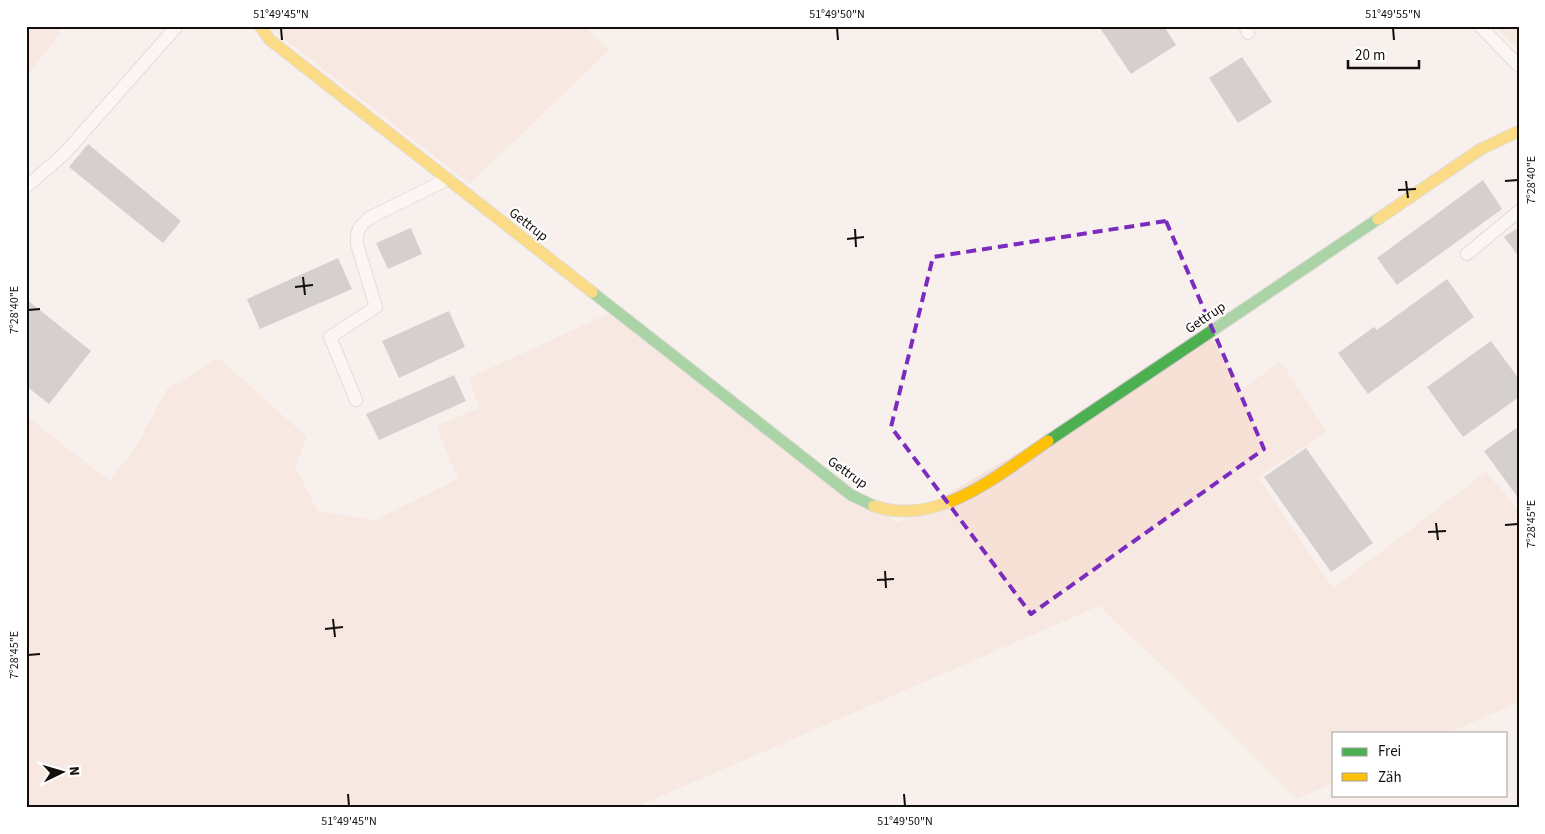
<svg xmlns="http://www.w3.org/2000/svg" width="1545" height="834" font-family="'Source Sans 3',sans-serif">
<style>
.green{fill:#f7e1d6}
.building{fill:#aca7a7}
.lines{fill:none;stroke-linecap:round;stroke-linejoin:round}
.lane-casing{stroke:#cac5c2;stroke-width:14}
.fast-casing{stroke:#cac5c2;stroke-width:13}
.slow-casing{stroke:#cac5c2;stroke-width:13}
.lane{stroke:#fefdfc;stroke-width:12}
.fast{stroke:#4caf50;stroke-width:11}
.slow{stroke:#ffc107;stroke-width:11}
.marked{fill:none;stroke:#7b2cbf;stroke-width:4;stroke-dasharray:10 6;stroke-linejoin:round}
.ticks{fill:none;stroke:#120e0c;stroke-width:2}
.labels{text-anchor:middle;stroke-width:4;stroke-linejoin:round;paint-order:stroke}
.street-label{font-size:14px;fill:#120e0c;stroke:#fff}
.neatline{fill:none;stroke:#120e0c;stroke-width:2}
.ticks-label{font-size:12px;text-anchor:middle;fill:#120e0c}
</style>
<rect width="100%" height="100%" fill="#f7f0ec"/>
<path class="green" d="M26 26H57L61 32 26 77Z
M268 26H585L609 50 470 184Z
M1495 26H1519V51Z
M610 313 898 523 1212 339 1243 388 1281 361 1327 432 1258 477 1333 588 1486 472 1519 511V702L1448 733H1334V783L1296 799 1177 680 1099 606 634 808H26V416L110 481 138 443 167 389 219 358 307 437 295 467 318 511 375 520 458 479 436 426 479 408 469 378Z"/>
<path class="building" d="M1104 26H1164L1176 45 1131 74 1100 28Z
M1242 57 1272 102 1238 123 1209 78Z
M88 144 181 221 163 243 69 167Z
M1483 180 1502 209 1397 285 1377 258Z
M1519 227V257L1504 237Z
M411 228 422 254 388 269 376 243Z
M338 258 352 289 260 329 247 299Z
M1447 279 1474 317 1368 394 1338 353 1374 327 1377 330Z
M26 299 91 351 49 404 26 386Z
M449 311 465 347 399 378 382 341Z
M1491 341 1519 379V397L1463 437 1427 387Z
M454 375 466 401 379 440 366 414Z
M1519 426V499L1484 451Z
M1306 448 1373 543 1331 572 1264 477Z"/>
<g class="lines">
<defs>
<path id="lane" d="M1245 26 1248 33
M1480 26 1519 66
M26 187 65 153 177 26
M1467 254 1519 211
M356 400 330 337 376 307 357 244C356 232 359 226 369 218L448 179"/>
<path id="fast" d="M592 292 851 495 874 506
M1048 441 1378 219"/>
<path id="slow" d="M260 26 270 40 592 292
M1378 219 1481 149 1519 131
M874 506C938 528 999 474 1048 441"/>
</defs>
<use href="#lane" class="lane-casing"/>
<use href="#fast" class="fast-casing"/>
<use href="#slow" class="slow-casing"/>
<use href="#lane" class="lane"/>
<use href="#fast" class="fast"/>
<use href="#slow" class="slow"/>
</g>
<path d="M0 0H1545V834H0ZM1166 221 1264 449 1031 614 891 427 933 257Z" fill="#f7f0ec" fill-opacity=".55" fill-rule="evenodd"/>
<path class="marked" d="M1166 221 1264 449 1031 614 891 427 933 257Z"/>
<path class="ticks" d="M281 28 282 40M837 28 838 40M1393 28 1394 40M1406 181 1408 198M1505 181 1518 180M1398 190 1416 189M855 229 856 247M847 239 864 237M303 277 305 295M295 287 313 285M28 310 40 309M1436 523 1438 540M1505 525 1518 524M1428 532 1446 531M885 571 886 588M877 580 894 579M333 619 335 637M325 629 343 627M28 655 40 654M348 794 349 806M904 794 905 806"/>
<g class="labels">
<g class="street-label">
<text transform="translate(529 224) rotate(38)" y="5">Gettrup</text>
<text transform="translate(1205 317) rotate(-34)" y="5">Gettrup</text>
<text transform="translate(848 472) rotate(35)" y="5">Gettrup</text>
</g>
</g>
<rect width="1545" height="834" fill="none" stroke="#ffffff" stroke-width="55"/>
<rect x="1332" y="732" width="175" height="65" fill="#ffffff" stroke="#a09f9e"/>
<rect x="1342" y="748" width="25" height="8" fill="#4caf50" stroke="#a09f9e"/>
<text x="1378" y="756" font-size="15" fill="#120e0c">Frei</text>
<rect x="1342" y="773" width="25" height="8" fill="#ffc107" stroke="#a09f9e"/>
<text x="1378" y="782" font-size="15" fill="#120e0c">Zäh</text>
<g transform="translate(62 772) rotate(85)" stroke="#ffffff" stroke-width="4" paint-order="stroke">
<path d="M0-4L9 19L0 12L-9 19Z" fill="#120e0c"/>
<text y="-8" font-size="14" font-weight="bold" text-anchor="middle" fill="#120e0c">N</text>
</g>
<path d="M1348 60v8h71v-8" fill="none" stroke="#120e0c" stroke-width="2.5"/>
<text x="1355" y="60" font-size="15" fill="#120e0c" stroke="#ffffff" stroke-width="4" paint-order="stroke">20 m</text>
<rect x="28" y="28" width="1490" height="778" class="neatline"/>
<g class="ticks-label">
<text x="281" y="18">51°49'45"N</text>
<text x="837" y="18">51°49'50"N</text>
<text x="1393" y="18">51°49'55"N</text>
<text transform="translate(1531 180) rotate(-90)" y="4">7°28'40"E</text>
<text transform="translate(14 310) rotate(-90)" y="4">7°28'40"E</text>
<text transform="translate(1531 524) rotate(-90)" y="4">7°28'45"E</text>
<text transform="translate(14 655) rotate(-90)" y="4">7°28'45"E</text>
<text x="349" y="825">51°49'45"N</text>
<text x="905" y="825">51°49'50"N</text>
</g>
</svg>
